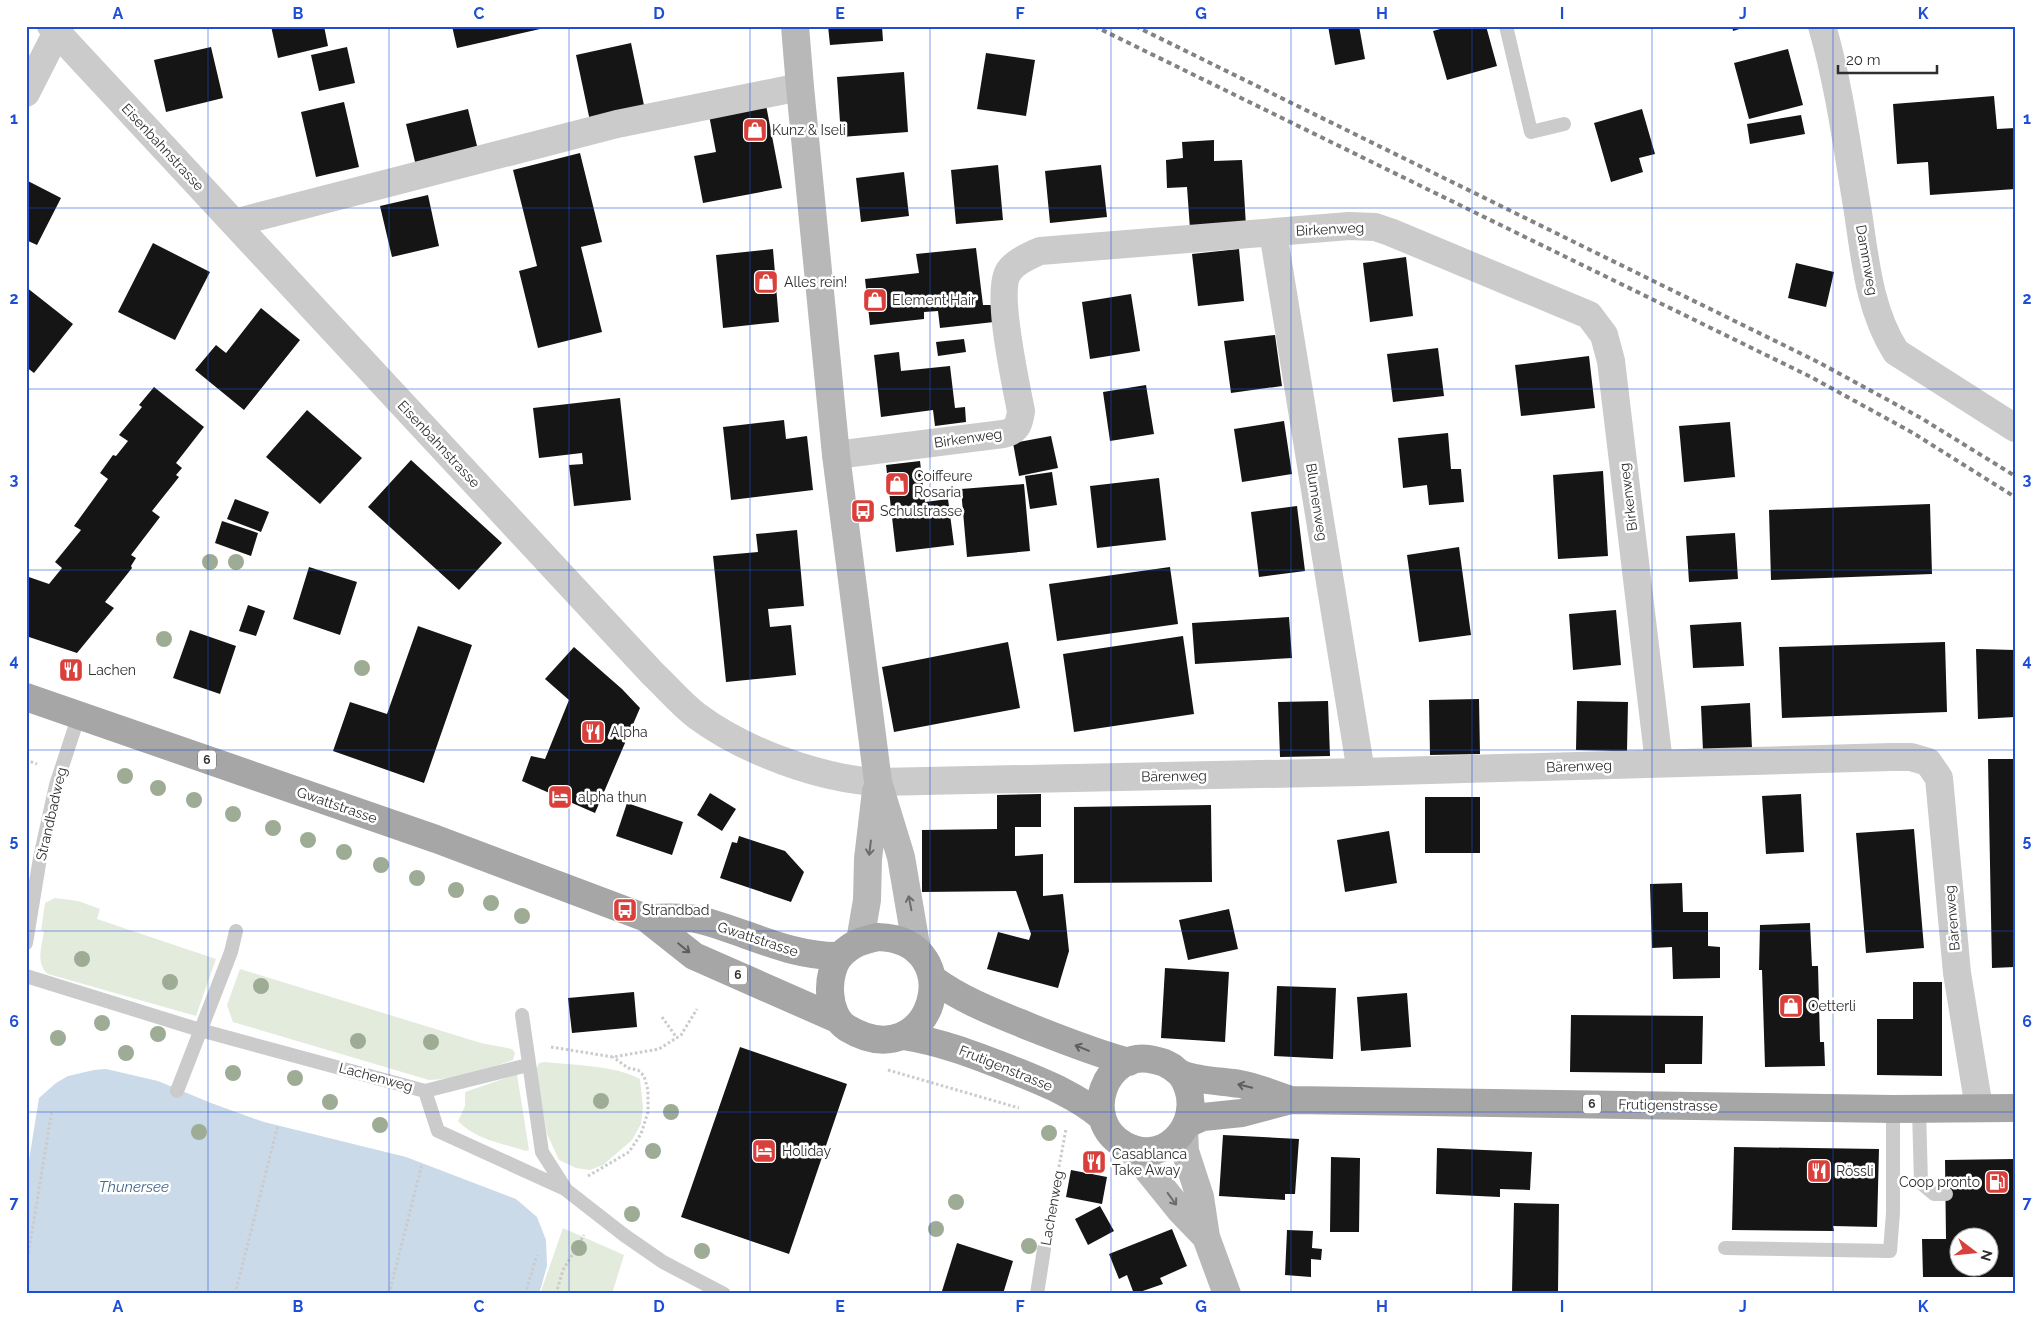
<svg xmlns="http://www.w3.org/2000/svg" width="2041" height="1320" font-family="Raleway,sans-serif">
<style>
.green{fill:#e3ebdd}
.water{fill:#cadae9}
.building{fill:#151515;fill-rule:evenodd}
.lines{fill:none;stroke-linecap:round;stroke-linejoin:round}
.path{stroke:#cbcbcb;stroke-width:3;stroke-dasharray:2.5 2.5;stroke-linecap:butt}
.lane{stroke:#cbcbcb;stroke-width:14}
.street{stroke:#cbcbcb;stroke-width:28}
.secondary{stroke:#b8b8b8;stroke-width:28}
.primary{stroke:#a6a6a6;stroke-width:28}
.rail{stroke:#838383;stroke-width:4;stroke-dasharray:5 4;stroke-linecap:butt}
.tree{fill:#9eab95}
.oneway{stroke:#6c6c6c}
.oneway2{stroke:#5e5e5e}
.grid{fill:none;stroke:#1d4ed8;stroke-width:1;stroke-opacity:0.55}
.labels{text-anchor:middle;stroke-width:5;stroke-linejoin:round;paint-order:stroke}
.shield{fill:#fff;stroke:#6d6d6d;stroke-width:1}
.shield-label{font-size:12px;font-weight:bold;fill:#2e2e2e}
.poi-label{font-size:14px;fill:#2e2e2e;stroke:#fff;text-anchor:start}
.street-label{font-size:14px;fill:#2e2e2e;stroke:#fff}
.water-label{font-size:15px;font-style:italic;fill:#42688b;stroke:#fff}
.neatline{fill:none;stroke:#1d4ed8;stroke-width:2}
.grid-label{font-size:16px;text-anchor:middle;font-weight:bold;fill:#1d4ed8}
</style>
<rect width="100%" height="100%" fill="#fff"/>
<path class="green" d="M55 898 78 901 100 909 97 919 216 959 196 1016 48 974C35 964 42 945 44 931H41L45 903Z
M240 969 481 1043 512 1049 515 1053 513 1060C485 1070 459 1079 429 1080L233 1022 227 1005Z
M544 1062C572 1065 614 1065 640 1079L643 1107 641 1124 632 1140 617 1153 603 1165 590 1170 576 1168 559 1160 547 1134 536 1070 539 1063Z
M517 1074 529 1150 526 1151C504 1144 474 1139 458 1121L465 1106V1092Z
M563 1228 624 1255 612 1294H540Z"/>
<path class="water" d="M106 1069 158 1081 211 1103 264 1122 406 1157 516 1199 537 1217 546 1240 547 1266 539 1294H26V1179L39 1098 56 1083 68 1076 94 1070Z"/>
<path class="building" d="M271 26H324L328 46 278 58Z
M452 26H549V27L457 48Z
M828 26H882L883 41 830 45Z
M1328 26H1359L1365 59 1335 65Z
M1451 26H1486L1497 66 1447 80 1433 31Z
M1732 26H1746V27L1733 31Z
M631 43 645 110 590 121 576 55Z
M211 47 223 98 166 112 154 60Z
M347 47 355 83 319 91 311 55Z
M1788 49 1803 105 1749 119 1734 63Z
M986 53 1035 60 1026 116 977 109Z
M904 72 908 132 841 137 837 77Z
M1994 96 1997 129 2015 128V189L1930 195 1928 162 1897 164 1893 104Z
M344 102 359 167 316 177 301 112Z
M766 105 782 188 703 203 694 156 716 152 709 115Z
M468 109 478 150 416 166 406 124Z
M1642 109 1655 154 1639 158 1643 172 1611 182 1594 123Z
M1801 115 1805 134 1750 144 1747 124Z
M1214 140V161L1242 160 1246 226 1190 229 1187 187 1167 188 1166 160 1183 158 1182 142Z
M580 153 602 242 581 247 602 332 538 348 519 271 537 266 513 170Z
M998 165 1003 220 956 224 951 170Z
M1101 165 1107 217 1050 223 1045 171Z
M904 172 909 216 861 222 856 178Z
M26 180 61 198 37 245 26 240Z
M428 195 439 246 392 257 380 206Z
M153 243 210 272 175 340 118 312Z
M976 248 983 305H992L994 322 940 328 938 311 924 312V319L870 325 865 279 919 273 916 254Z
M773 249 779 322 723 328 716 255Z
M1239 249 1244 301 1198 306 1192 254Z
M1406 257 1413 316 1370 322 1363 263Z
M1796 263 1834 272 1826 307 1788 298Z
M26 287 73 324 34 373 26 367Z
M1131 294 1140 351 1090 359 1082 302Z
M261 308 300 340 244 410 195 370 216 345 226 353Z
M1275 335 1282 386 1231 393 1224 341Z
M964 339 966 352 938 356 936 342Z
M1438 348 1444 396 1393 402 1387 354Z
M899 352 901 371 950 366 955 408 965 407 966 422 935 426 933 410 881 417 874 355Z
M1589 356 1595 408 1521 416 1515 365Z
M1146 385 1154 434 1110 441 1103 392Z
M154 387 204 427 176 463 182 468 176 475 179 477 152 511 160 517 131 555 136 558 131 566 132 568 105 602 114 608 77 653 26 636V576L49 584 62 568 55 562 81 530 74 526 108 479 100 473 113 455 116 456 128 441 119 435 142 407 139 405Z
M620 398 631 500 574 506 569 465 583 464 582 453 539 458 533 408Z
M307 410 362 458 320 504 266 457Z
M784 420 786 439 807 436 813 490 731 500 723 427Z
M1284 421 1292 474 1242 482 1234 429Z
M1730 422 1735 477 1684 482 1679 426Z
M1448 433 1451 469H1461L1464 502 1429 505 1427 485 1403 488 1398 438Z
M1051 436 1058 468 1019 476 1013 443Z
M411 460 502 543 459 590 368 507Z
M920 461 925 502 948 499 954 545 896 552 886 465Z
M1603 471 1608 556 1558 559 1553 475Z
M1052 472 1057 505 1030 509 1025 476Z
M1159 478 1166 540 1097 548 1090 486Z
M1024 484 1030 551 967 557 961 489Z
M235 499 269 512 261 532 227 519Z
M1930 504 1932 574 1771 580 1769 510Z
M1297 506 1305 571 1259 577 1251 512Z
M222 521 258 533 251 556 215 543Z
M797 530 804 606 768 609 770 627 791 625 796 675 726 682 713 556 758 552 756 534Z
M1735 533 1738 579 1689 582 1686 536Z
M1459 547 1471 635 1419 642 1407 555Z
M309 567 357 582 340 635 293 619Z
M1170 567 1178 624 1057 641 1049 584Z
M248 605 265 611 256 636 239 631Z
M1616 610 1621 665 1573 670 1569 614Z
M1289 617 1292 658 1195 664 1192 623Z
M1741 622 1744 666 1693 668 1690 625Z
M418 626 472 645 424 783 333 751 350 702 387 714Z
M190 630 236 646 220 694 173 678Z
M1183 636 1194 714 1074 732 1063 654Z
M1008 642 1020 708 894 732 882 667Z
M1945 642 1947 712 1782 718 1779 647Z
M574 647 622 689 640 708 595 813 522 781 531 756 545 759 569 700 545 679Z
M1976 649 2015 650V717L1978 719Z
M1479 699 1480 754 1430 755 1429 700Z
M1328 701 1330 756 1280 757 1278 702Z
M1577 701 1628 702 1627 751 1576 750Z
M1750 703 1752 749 1703 751 1701 706Z
M1988 759H2015V967L1992 968Z
M710 793 736 809 722 831 697 815Z
M1041 794V827H1015V856L1043 854V896L1063 894 1069 951 1058 988 987 969 998 932 1029 940 1031 934 1016 891 922 892V830L997 829V795Z
M1801 794 1804 852 1766 854 1762 796Z
M1425 797H1480V853H1425Z
M627 803 683 822 672 855 616 836Z
M1211 805 1212 882 1074 883V807Z
M1914 829 1924 948 1866 953 1856 833Z
M1389 831 1397 883 1345 892 1337 840Z
M739 836 785 851 804 872 791 902 720 878 732 842 737 843Z
M1682 883 1683 912H1708V946L1720 947V978L1673 979 1672 947 1652 948 1650 884Z
M1229 909 1238 949 1188 960 1179 920Z
M1810 923 1812 966H1818L1820 1042H1824L1825 1066 1765 1067 1762 970H1759L1760 925Z
M1165 968 1229 972 1225 1042 1161 1038Z
M1913 982H1942V1076L1877 1075V1019H1913Z
M1277 986 1336 988 1333 1059 1274 1056Z
M634 992 637 1027 572 1033 568 998Z
M1407 993 1411 1047 1361 1051 1357 997Z
M1571 1015 1703 1016 1702 1064H1665V1073L1570 1072Z
M740 1047 847 1084 789 1254 681 1217Z
M1223 1135 1299 1139 1295 1194H1285V1200L1219 1196Z
M1734 1147 1879 1149 1877 1227 1833 1226 1834 1231 1732 1230Z
M1437 1148 1532 1152 1530 1190 1500 1189V1197L1436 1194Z
M1331 1157 1360 1158 1359 1232H1330Z
M2015 1159V1277H1923L1922 1239H1946L1945 1160ZM1958 1238H1988V1268H1958Z
M1071 1170 1107 1177 1102 1204 1066 1197Z
M1514 1203 1559 1204 1558 1293H1512Z
M1100 1206 1114 1231 1088 1245 1075 1219Z
M1172 1229 1187 1266 1160 1278 1163 1284 1134 1294 1127 1275 1119 1279 1109 1254Z
M1287 1230 1313 1231 1312 1248 1322 1249 1321 1260 1311 1259V1277L1285 1275Z
M957 1243 1013 1261 1003 1294H951L942 1291Z"/>
<g class="lines">
<path class="path" d="M26 760 37 764
M662 1017 677 1038
M551 1047 613 1057 659 1049 681 1035 697 1009
M888 1070 1019 1108
M588 1176 629 1152 641 1134 648 1112V1090L644 1076 638 1070 628 1068 613 1057
M1048 1226 1066 1129
M26 1268 52 1110
M235 1294 278 1125
M389 1294 422 1164
M525 1294 537 1255
M556 1294 563 1270 584 1235"/>
<path class="lane" d="M1506 26 1531 132 1564 124
M26 943 40 858 56 785 79 715
M26 976 200 1030 425 1091 438 1131 565 1189 624 1235 663 1262 724 1294
M522 1015 542 1152 565 1188
M177 1091 231 952 236 931
M425 1091 528 1065
M1919 1109 1921 1183 1934 1194H1946
M1725 1248 1890 1251 1893 1213V1109
M1037 1294 1044 1249"/>
<path class="street" d="M51 26 653 674C668 688 681 704 697 716 744 751 820 779 878 782L1361 772 1891 757H1911L1928 762 1939 778 1957 973 1979 1108
M1822 26C1839 85 1847 146 1857 206 1865 256 1868 308 1896 352L2015 428
M26 93 60 26
M234 223 617 124 800 87
M1273 232 1361 772
M836 455 1003 434C1017 431 1019 425 1021 411 1016 385 995 290 1009 271 1016 261 1029 256 1040 251L1349 226 1375 227 1390 232 1589 315 1604 335 1611 361 1659 763"/>
<path class="secondary" d="M795 26 800 87 836 455 878 782 901 857 917 951
M860 941 867 900 868 859 876 791
M1184 1130 1185 1151 1200 1197 1206 1237 1227 1294
M1130 1148 1180 1210 1206 1237"/>
<path class="primary" d="M26 697 436 839 646 918 694 956 837 1019
M646 918C663 918 684 916 700 920 747 932 790 957 840 956
M878 937C972 940 933 1080 847 1028 826 1015 825 972 841 955 852 943 864 940 878 937Z
M933 979C963 1001 996 1013 1030 1027 1063 1040 1095 1053 1129 1062
M903 1036C942 1042 977 1056 1013 1070 1045 1083 1076 1095 1102 1117
M1180 1073C1211 1115 1168 1170 1124 1145 1079 1120 1105 1047 1154 1060 1160 1061 1166 1063 1172 1067 1175 1069 1177 1072 1181 1074 1199 1081 1221 1081 1240 1084 1257 1087 1275 1095 1291 1100
M1187 1124 1203 1117 1242 1113 1291 1100 1893 1109 2015 1108"/>
<path class="rail" d="M1094 26 1811 377 1913 433 2015 497
M1135 26 1818 362 1921 418 2015 476"/>
</g>
<g class="tree">
<circle cx="210" cy="562" r="8"/>
<circle cx="236" cy="562" r="8"/>
<circle cx="164" cy="639" r="8"/>
<circle cx="362" cy="668" r="8"/>
<circle cx="125" cy="776" r="8"/>
<circle cx="158" cy="788" r="8"/>
<circle cx="194" cy="800" r="8"/>
<circle cx="233" cy="814" r="8"/>
<circle cx="273" cy="828" r="8"/>
<circle cx="308" cy="840" r="8"/>
<circle cx="344" cy="852" r="8"/>
<circle cx="381" cy="865" r="8"/>
<circle cx="417" cy="878" r="8"/>
<circle cx="456" cy="890" r="8"/>
<circle cx="491" cy="903" r="8"/>
<circle cx="522" cy="916" r="8"/>
<circle cx="82" cy="959" r="8"/>
<circle cx="170" cy="982" r="8"/>
<circle cx="261" cy="986" r="8"/>
<circle cx="102" cy="1023" r="8"/>
<circle cx="158" cy="1034" r="8"/>
<circle cx="58" cy="1038" r="8"/>
<circle cx="358" cy="1041" r="8"/>
<circle cx="431" cy="1042" r="8"/>
<circle cx="126" cy="1053" r="8"/>
<circle cx="233" cy="1073" r="8"/>
<circle cx="295" cy="1078" r="8"/>
<circle cx="601" cy="1101" r="8"/>
<circle cx="330" cy="1102" r="8"/>
<circle cx="671" cy="1112" r="8"/>
<circle cx="380" cy="1125" r="8"/>
<circle cx="199" cy="1132" r="8"/>
<circle cx="1049" cy="1133" r="8"/>
<circle cx="653" cy="1151" r="8"/>
<circle cx="956" cy="1202" r="8"/>
<circle cx="632" cy="1214" r="8"/>
<circle cx="936" cy="1229" r="8"/>
<circle cx="1029" cy="1246" r="8"/>
<circle cx="579" cy="1248" r="8"/>
<circle cx="702" cy="1251" r="8"/>
</g>
<defs><path id="oneway-shaft" d="M-6 0H5M1.5-3L5.5 0L1.5 3" fill="none" stroke-width="1.6" stroke-linecap="round" stroke-linejoin="round" transform="scale(1.25)"/></defs>
<g class="oneway">
<use href="#oneway-shaft" transform="translate(870 848) rotate(97)"/>
<use href="#oneway-shaft" transform="translate(910 903) rotate(-101)"/>
<use href="#oneway-shaft" transform="translate(1172 1199) rotate(54)"/>
</g>
<g class="oneway2">
<use href="#oneway-shaft" transform="translate(684 948) rotate(39)"/>
<use href="#oneway-shaft" transform="translate(1082 1048) rotate(-158)"/>
<use href="#oneway-shaft" transform="translate(1245 1086) rotate(-166)"/>
</g>
<path class="grid" d="M208 26V1294M389 26V1294M569 26V1294M750 26V1294M930 26V1294M1111 26V1294M1291 26V1294M1472 26V1294M1652 26V1294M1833 26V1294M26 208H2015M26 389H2015M26 570H2015M26 750H2015M26 931H2015M26 1112H2015"/>
<defs>
<symbol id="shop-square" viewBox="-11 -11 22 22"><rect x="-9" y="-9" width="18" height="18" rx="4" fill="#d9403c" stroke="#fff"/><path d="M-5-2.5h2.3a2.7 3.5 0 0 1 5.4 0H5L5.5 6h-11ZM-1.5-2.5h3a1.5 2.3 0 0 0-3 0Z" fill="#fff"/></symbol>
<symbol id="bus-square" viewBox="-11 -11 22 22"><rect x="-9" y="-9" width="18" height="18" rx="4" fill="#d9403c" stroke="#fff"/><path d="M-5-6H5V4H4V6H2V4H-2V6H-4V4H-5ZM-3.5-4V0h7V-4ZM-3.5 1.2v1.5H-2V1.2ZM2 1.2v1.5H3.5V1.2Z" fill="#fff"/></symbol>
<symbol id="restaurant-square" viewBox="-11 -11 22 22"><rect x="-9" y="-9" width="18" height="18" rx="4" fill="#d9403c" stroke="#fff"/><path d="M-5-6h1v4h1v-4h1v4h1v-4h1v5L-1.5 .5V6h-2V.5L-5-1ZM5-6V6H3V1.5H1.5Q1.5-4 5-6Z" fill="#fff"/></symbol>
<symbol id="hotel-square" viewBox="-11 -11 22 22"><rect x="-9" y="-9" width="18" height="18" rx="4" fill="#d9403c" stroke="#fff"/><path d="M-6-4.5h1.5V1H6V5H4.5V3h-9V5H-6ZM-4 0a1.8 1.8 0 1 1 3.6 0ZM.5 0V-2.5h3Q6-2.5 6 0Z" fill="#fff"/></symbol>
<symbol id="fuel-square" viewBox="-11 -11 22 22"><rect x="-9" y="-9" width="18" height="18" rx="4" fill="#d9403c" stroke="#fff"/><path d="M-5.5-6h7V0h2V4h1.3V-2.5L3-4.5l.8-.8L6-3V5H2.5V1h-1V6h-7ZM-4.2-4.7v3.2H.2V-4.7Z" fill="#fff"/></symbol>
</defs>
<g fill-rule="evenodd">
<use href="#shop-square" x="741" y="116" width="28" height="28"/>
<use href="#shop-square" x="752" y="268" width="28" height="28"/>
<use href="#shop-square" x="861" y="286" width="28" height="28"/>
<use href="#shop-square" x="883" y="470" width="28" height="28"/>
<use href="#bus-square" x="849" y="497" width="28" height="28"/>
<use href="#restaurant-square" x="57" y="656" width="28" height="28"/>
<use href="#restaurant-square" x="579" y="718" width="28" height="28"/>
<use href="#hotel-square" x="546" y="783" width="28" height="28"/>
<use href="#bus-square" x="611" y="896" width="28" height="28"/>
<use href="#shop-square" x="1777" y="992" width="28" height="28"/>
<use href="#hotel-square" x="750" y="1137" width="28" height="28"/>
<use href="#restaurant-square" x="1080" y="1148" width="28" height="28"/>
<use href="#restaurant-square" x="1805" y="1157" width="28" height="28"/>
<use href="#fuel-square" x="1983" y="1168" width="28" height="28"/>
</g>
<g class="labels">
<g class="shield">
<rect x="198" y="750.5" width="18" height="19" rx="4"/>
<rect x="729" y="965.5" width="18" height="19" rx="4"/>
<rect x="1583" y="1094.5" width="18" height="19" rx="4"/>
</g>
<g class="shield-label">
<text x="207" y="764">6</text>
<text x="738" y="979">6</text>
<text x="1592" y="1108">6</text>
</g>
<g class="poi-label">
<text x="772" y="135">Kunz &amp; Iseli</text>
<text x="784" y="287">Alles rein!</text>
<text x="892" y="305">Element Hair</text>
<text x="914" y="481">Coiffeure<tspan x="914" dy="16">Rosaria</tspan></text>
<text x="880" y="516">Schulstrasse</text>
<text x="88" y="675">Lachen</text>
<text x="610" y="737">Alpha</text>
<text x="578" y="802">alpha thun</text>
<text x="642" y="915">Strandbad</text>
<text x="1808" y="1011">Oetterli</text>
<text x="782" y="1156">Holiday</text>
<text x="1112" y="1159">Casablanca<tspan x="1112" dy="16">Take Away</tspan></text>
<text x="1836" y="1176">Rössli</text>
<text x="1980" y="1187" text-anchor="end">Coop pronto</text>
</g>
<g class="street-label">
<text transform="translate(163 147) rotate(47)" y="5">Eisenbahnstrasse</text>
<text transform="translate(1330 229) rotate(-3)" y="5">Birkenweg</text>
<text transform="translate(1867 260) rotate(80)" y="5">Dammweg</text>
<text transform="translate(968 438) rotate(-8)" y="5">Birkenweg</text>
<text transform="translate(439 444) rotate(47)" y="5">Eisenbahnstrasse</text>
<text transform="translate(1628 497) rotate(-97)" y="5">Birkenweg</text>
<text transform="translate(1317 502) rotate(81)" y="5">Blumenweg</text>
<text transform="translate(1579 766) rotate(-2)" y="5">Bärenweg</text>
<text transform="translate(1174 776) rotate(-1)" y="5">Bärenweg</text>
<text transform="translate(337 805) rotate(19)" y="5">Gwattstrasse</text>
<text transform="translate(51 814) rotate(-77)" y="5">Strandbadweg</text>
<text transform="translate(1952 918) rotate(-95)" y="5">Bärenweg</text>
<text transform="translate(758 939) rotate(18)" y="5">Gwattstrasse</text>
<text transform="translate(1006 1068) rotate(22)" y="5">Frutigenstrasse</text>
<text transform="translate(376 1077) rotate(15)" y="5">Lachenweg</text>
<text transform="translate(1668 1105) rotate(1)" y="5">Frutigenstrasse</text>
<text transform="translate(1052 1208) rotate(-80)" y="5">Lachenweg</text>
</g>
<g class="water-label">
<text x="134" y="1192">Thunersee</text>
</g>
</g>
<rect width="2041" height="1320" fill="none" stroke="#ffffff" stroke-width="55"/>
<g transform="translate(1974 1252) rotate(106)"><circle r="24" fill="#ffffff" stroke="#ababab"/>
<path d="M0-4L9 19L0 12L-9 19Z" fill="#d9403c"/>
<text y="-8" font-size="14" font-weight="bold" text-anchor="middle" fill="#2e2e2e">N</text>
</g>
<path d="M1838 65v8h99v-8" fill="none" stroke="#2e2e2e" stroke-width="2.5"/>
<text x="1846" y="65" font-size="15" fill="#2e2e2e" stroke="#ffffff" stroke-width="4" paint-order="stroke">20 m</text>
<rect x="28" y="28" width="1986" height="1264" class="neatline"/>
<g class="grid-label">
<text x="118" y="19">A</text>
<text x="298" y="19">B</text>
<text x="479" y="19">C</text>
<text x="659" y="19">D</text>
<text x="840" y="19">E</text>
<text x="1020" y="19">F</text>
<text x="1201" y="19">G</text>
<text x="1382" y="19">H</text>
<text x="1562" y="19">I</text>
<text x="1743" y="19">J</text>
<text x="1923" y="19">K</text>
<text x="14" y="124">1</text>
<text x="2027" y="124">1</text>
<text x="14" y="304">2</text>
<text x="2027" y="304">2</text>
<text x="14" y="485">3</text>
<text x="2027" y="485">3</text>
<text x="14" y="666">4</text>
<text x="2027" y="666">4</text>
<text x="14" y="846">5</text>
<text x="2027" y="846">5</text>
<text x="14" y="1027">6</text>
<text x="2027" y="1027">6</text>
<text x="14" y="1208">7</text>
<text x="2027" y="1208">7</text>
<text x="118" y="1312">A</text>
<text x="298" y="1312">B</text>
<text x="479" y="1312">C</text>
<text x="659" y="1312">D</text>
<text x="840" y="1312">E</text>
<text x="1020" y="1312">F</text>
<text x="1201" y="1312">G</text>
<text x="1382" y="1312">H</text>
<text x="1562" y="1312">I</text>
<text x="1743" y="1312">J</text>
<text x="1923" y="1312">K</text>
</g>
</svg>
